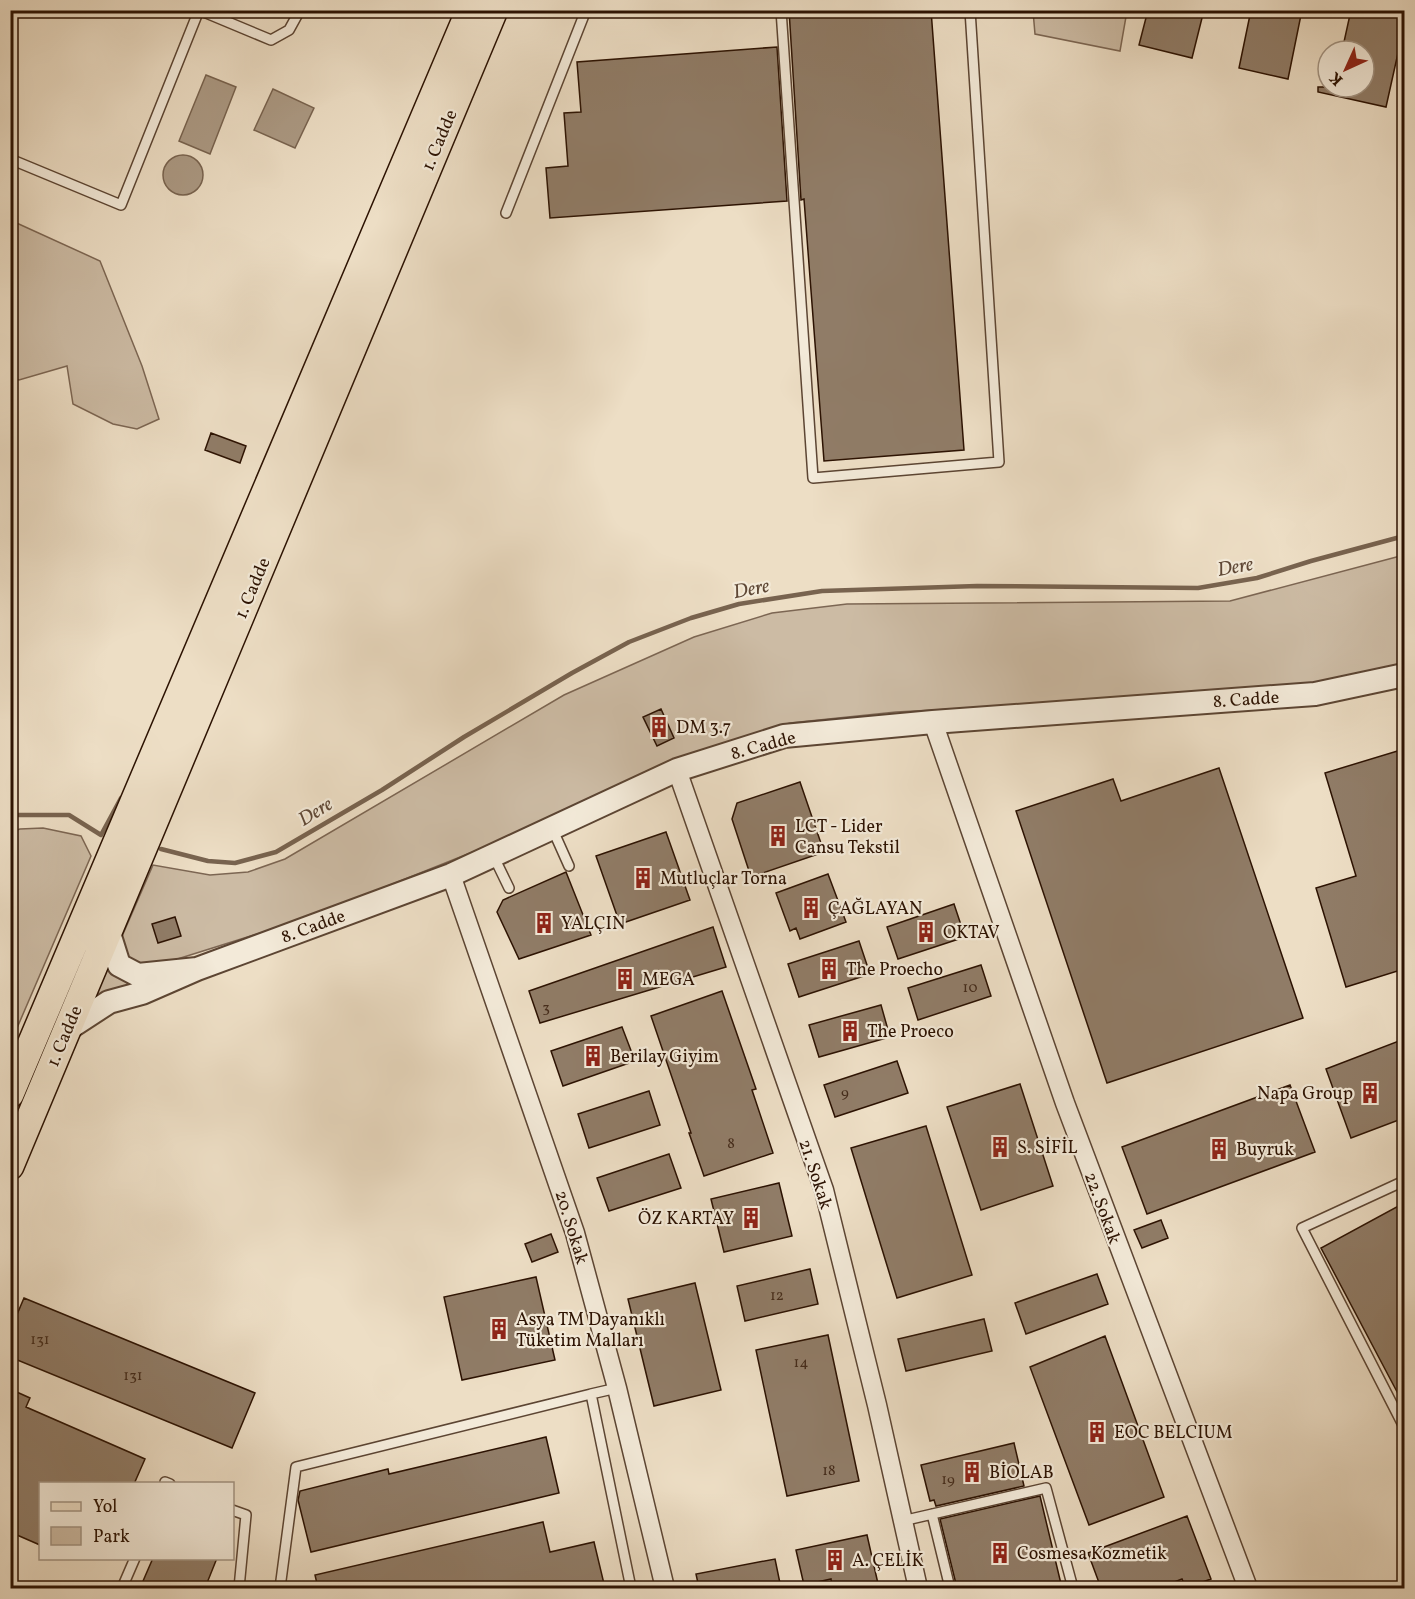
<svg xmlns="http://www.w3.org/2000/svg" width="1415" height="1599" font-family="Vollkorn,serif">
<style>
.green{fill:#ccbba4;stroke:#7c6653;stroke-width:1.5}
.water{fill:#ab9983;stroke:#78634f;stroke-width:1.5}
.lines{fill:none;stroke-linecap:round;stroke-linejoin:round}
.stream{stroke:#78634f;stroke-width:4.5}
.building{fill:#907c67;stroke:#2c1202;stroke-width:1.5}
.service-casing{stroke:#5c4533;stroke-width:12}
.minor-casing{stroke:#5c4533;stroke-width:21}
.tertiary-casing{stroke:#5c4533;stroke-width:26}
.primary-casing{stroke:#2c1202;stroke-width:30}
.service{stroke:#f3ead9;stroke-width:9}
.minor{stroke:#f3ead9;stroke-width:18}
.tertiary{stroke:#f3ead9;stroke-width:22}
.primary{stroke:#eddec5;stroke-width:27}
.labels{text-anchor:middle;stroke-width:4.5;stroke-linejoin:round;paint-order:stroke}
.number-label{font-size:15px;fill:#452c1b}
.street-label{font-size:18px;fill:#2c1202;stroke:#f3ead9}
.poi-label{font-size:18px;fill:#2c1202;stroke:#f3ead9;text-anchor:start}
.water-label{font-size:20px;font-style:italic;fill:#5f4836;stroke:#f3ead9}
</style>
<rect width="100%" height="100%" fill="#eddec5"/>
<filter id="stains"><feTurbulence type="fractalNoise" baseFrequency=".00333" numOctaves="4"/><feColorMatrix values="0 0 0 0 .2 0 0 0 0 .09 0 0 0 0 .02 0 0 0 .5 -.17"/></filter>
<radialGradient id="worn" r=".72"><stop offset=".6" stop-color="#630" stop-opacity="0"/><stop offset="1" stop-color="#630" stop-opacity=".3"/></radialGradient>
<path class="green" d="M1033 11H1127L1120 51 1035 34Z
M10 220 100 261 142 366 159 419 137 429 113 424 73 404 67 366 19 380 11 377Z
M1404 555V668L1316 690 896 712 790 723 759 732 583 808 305 919 152 967 130 962 120 941 153 865 210 875 248 872 285 859 564 695 694 637 772 613 847 604 1230 601Z
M43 828 81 836 91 856 11 1042V832L20 829Z
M110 962 140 985 95 997Z"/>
<path class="water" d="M206 75 236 87 210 154 179 141Z
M273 89 314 108 295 148 254 130Z
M163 175a20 20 0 1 1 40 0a20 20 0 1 1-40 0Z"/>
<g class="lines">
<path class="stream" d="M10 815H69L101 835 121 798
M161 849 208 861 235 863 276 852 382 790 464 737 572 673 629 642 691 618 739 604 822 591 977 586 1198 588 1257 578 1311 561 1404 536"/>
</g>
<path class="building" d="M789 10H931L964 450 824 461 804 199 801 200Z
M1148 10H1204L1192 58 1139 45Z
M1251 10H1302L1288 79 1239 68Z
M1351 10H1404V26L1386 107 1318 92V87H1364V51H1342Z
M777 47 787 201 550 218 546 168 568 166 564 113 581 112 577 62Z
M211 433 246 446 240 463 205 450Z
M661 709 674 738 657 746 643 717Z
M1404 749V969L1346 987 1316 888 1356 876 1325 773Z
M1219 768 1303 1018 1107 1083 1016 811 1113 779 1121 801Z
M800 782 824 852 751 877 732 819 737 803Z
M666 832 690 900 620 924 596 856Z
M566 872 591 935 519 959 497 912 503 900Z
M828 874 846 922 800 939 796 928 790 931 776 893Z
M954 904 965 937 898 959 887 927Z
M175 917 181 936 158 943 152 924Z
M713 927 726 967 540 1023 529 991Z
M859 941 870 974 799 997 788 964Z
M981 965 991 996 918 1020 908 988Z
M722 991 756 1089 752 1090 773 1153 704 1176 689 1133H691L651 1016Z
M881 1005 890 1037 819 1057 809 1025Z
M622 1027 635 1061 563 1086 551 1051Z
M1404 1039V1118L1351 1138 1326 1069Z
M897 1061 908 1093 835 1117 824 1085Z
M1020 1084 1053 1186 981 1210 947 1107Z
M1290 1085 1315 1152 1147 1214 1122 1147Z
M649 1091 660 1125 589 1148 578 1114Z
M926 1126 972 1275 897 1298 851 1148Z
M669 1154 681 1188 609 1211 597 1178Z
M779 1183 792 1236 724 1252 711 1199Z
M1404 1203V1405L1321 1248Z
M1161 1220 1168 1238 1142 1248 1134 1230Z
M551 1234 558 1252 532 1262 525 1244Z
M810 1269 818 1304 745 1321 737 1286Z
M1097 1274 1108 1304 1026 1334 1015 1303Z
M536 1277 555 1360 462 1380 444 1297Z
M695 1283 721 1390 654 1406 628 1299Z
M24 1298 255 1393 232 1448 10 1357V1331Z
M984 1319 992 1351 906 1371 898 1339Z
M828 1335 859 1481 787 1496 756 1350Z
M1105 1336 1164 1497 1089 1525 1030 1367Z
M10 1389 30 1398 26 1407 145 1459 134 1484H40V1545L10 1532Z
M546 1437 559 1493 311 1552 298 1500 300 1491 388 1469 389 1474Z
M1014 1443 1024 1486 936 1506 934 1500 930 1501 921 1465Z
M1040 1496 1062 1588H957L940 1519Z
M1187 1516 1211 1579 1186 1588 1182 1579 1159 1588H1101L1088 1553Z
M543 1522 550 1552 594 1542 605 1588H318L315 1575Z
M867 1535 879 1588H832L831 1579 804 1585 796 1550Z
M153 1558H217L205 1588H140Z
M775 1559 781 1588H699L696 1574Z"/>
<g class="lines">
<defs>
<path id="service" d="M199 10 271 40 289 30 300 10
M781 10 813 478 999 462 970 10
M10 159 121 205 199 10
M506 213 586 10
M552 828 569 866
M493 855 509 888
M1404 1181 1302 1228 1404 1427
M591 1394 617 1388
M165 1484V1482L170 1484
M232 1510 246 1515 239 1588
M932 1514 950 1588
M902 1521 1046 1488 1073 1588
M122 1588 135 1558
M280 1588 296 1467 591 1394 631 1588"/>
<path id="minor" d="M933 722 1065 1103 1248 1588
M677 770 824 1190 877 1405 918 1588
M451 875 575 1233 617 1388 665 1588"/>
<path id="tertiary" d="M197 969 451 875 677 770 784 736 933 722 1315 694 1404 675
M66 1030 109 1002 142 993 197 969 138 975 119 965 108 930"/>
<path id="primary" d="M10 1094 470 10
M10 1166 494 10"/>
</defs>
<use href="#service" class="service-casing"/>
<use href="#minor" class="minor-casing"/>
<use href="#tertiary" class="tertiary-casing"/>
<use href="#primary" class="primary-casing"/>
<use href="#service" class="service"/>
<use href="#minor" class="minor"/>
<use href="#tertiary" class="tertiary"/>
<use href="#primary" class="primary"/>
</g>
<defs>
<symbol id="building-bare" viewBox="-9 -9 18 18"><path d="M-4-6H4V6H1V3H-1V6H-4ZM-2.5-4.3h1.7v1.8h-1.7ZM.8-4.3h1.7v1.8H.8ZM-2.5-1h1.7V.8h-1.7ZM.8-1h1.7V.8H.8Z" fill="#8f2418" stroke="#f3ead9" stroke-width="2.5" paint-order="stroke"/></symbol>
</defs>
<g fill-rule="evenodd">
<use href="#building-bare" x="644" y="712" width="30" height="30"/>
<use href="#building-bare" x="763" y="821" width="30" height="30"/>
<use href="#building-bare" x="628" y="863" width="30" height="30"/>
<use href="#building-bare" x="796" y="893" width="30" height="30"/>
<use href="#building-bare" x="529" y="908" width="30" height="30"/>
<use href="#building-bare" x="911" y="917" width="30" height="30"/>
<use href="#building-bare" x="814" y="954" width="30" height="30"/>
<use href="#building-bare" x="610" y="964" width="30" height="30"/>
<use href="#building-bare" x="835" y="1016" width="30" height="30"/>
<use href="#building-bare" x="578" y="1041" width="30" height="30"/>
<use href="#building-bare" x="1355" y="1078" width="30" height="30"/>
<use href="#building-bare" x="985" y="1132" width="30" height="30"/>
<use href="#building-bare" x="1204" y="1134" width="30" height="30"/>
<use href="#building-bare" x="736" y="1203" width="30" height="30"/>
<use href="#building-bare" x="484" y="1314" width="30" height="30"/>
<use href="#building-bare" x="1082" y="1417" width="30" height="30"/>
<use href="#building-bare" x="957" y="1457" width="30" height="30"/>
<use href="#building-bare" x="985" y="1538" width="30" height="30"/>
<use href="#building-bare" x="820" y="1545" width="30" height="30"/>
</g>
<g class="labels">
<g class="number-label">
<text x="970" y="992">10</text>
<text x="546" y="1012">3</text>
<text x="845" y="1097">9</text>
<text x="731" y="1148">8</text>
<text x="777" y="1300">12</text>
<text x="40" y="1344">131</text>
<text x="801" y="1367">14</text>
<text x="133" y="1380">131</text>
<text x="829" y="1475">18</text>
<text x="948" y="1484">19</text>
</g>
<g class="street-label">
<text transform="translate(439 140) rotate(-67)" y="6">1. Cadde</text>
<text transform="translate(252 588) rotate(-67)" y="6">1. Cadde</text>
<text transform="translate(1246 699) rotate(-4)" y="6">8. Cadde</text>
<text transform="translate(763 745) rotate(-15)" y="6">8. Cadde</text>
<text transform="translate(313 926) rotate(-20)" y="6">8. Cadde</text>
<text transform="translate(64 1036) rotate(-67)" y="6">1. Cadde</text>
<text transform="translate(816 1174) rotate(72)" y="6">21. Sokak</text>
<text transform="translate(1103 1208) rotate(70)" y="6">22. Sokak</text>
<text transform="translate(572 1227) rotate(73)" y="6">20. Sokak</text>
</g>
<g class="poi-label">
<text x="676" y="733">DM 3.7</text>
<text x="795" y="832">LCT - Lider<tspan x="795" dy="21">Cansu Tekstil</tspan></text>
<text x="660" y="884">Mutluçlar Torna</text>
<text x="828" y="914">ÇAĞLAYAN</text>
<text x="561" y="929">YALÇIN</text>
<text x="943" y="938">OKTAV</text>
<text x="846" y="975">The Proecho</text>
<text x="642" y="985">MEGA</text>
<text x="867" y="1037">The Proeco</text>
<text x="610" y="1062">Berilay Giyim</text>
<text x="1353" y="1099" text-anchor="end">Napa Group</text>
<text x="1017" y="1153">S. SİFİL</text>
<text x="1236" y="1155">Buyruk</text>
<text x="734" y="1224" text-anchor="end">ÖZ KARTAY</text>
<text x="516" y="1325">Asya TM Dayanıklı<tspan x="516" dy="21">Tüketim Malları</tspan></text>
<text x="1114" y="1438">EOC BELCIUM</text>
<text x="989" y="1478">BİOLAB</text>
<text x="1017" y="1559">Cosmesa Kozmetik</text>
<text x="852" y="1566">A. ÇELİK</text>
</g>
<g class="water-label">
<text transform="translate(1235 566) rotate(-10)" y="7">Dere</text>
<text transform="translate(751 588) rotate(-11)" y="7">Dere</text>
<text transform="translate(315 811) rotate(-32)" y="7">Dere</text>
</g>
</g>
<rect width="1415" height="1599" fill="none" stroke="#eddec5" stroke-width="36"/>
<rect x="12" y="12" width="1391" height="1575" fill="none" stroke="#2c1202" stroke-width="3"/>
<rect x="18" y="18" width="1379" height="1563" fill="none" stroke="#2c1202" stroke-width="1.5"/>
<rect x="39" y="1482" width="195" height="78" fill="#f3ead9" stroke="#a39483" stroke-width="1.5"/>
<rect x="51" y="1502" width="30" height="9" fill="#eddec5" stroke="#a39483" stroke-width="1.5"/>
<text x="93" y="1512" font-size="18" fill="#2c1202">Yol</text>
<rect x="51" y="1527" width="30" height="18" fill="#ccbba4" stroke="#a39483" stroke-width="1.5"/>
<text x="93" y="1542" font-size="18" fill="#2c1202">Park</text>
<g transform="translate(1346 69) rotate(225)"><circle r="28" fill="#f3ead9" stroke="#a39483" stroke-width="1.5"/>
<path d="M0-4.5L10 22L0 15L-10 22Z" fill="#8f2418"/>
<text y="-9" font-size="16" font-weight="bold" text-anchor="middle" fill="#2c1202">K</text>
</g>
<rect width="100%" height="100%" filter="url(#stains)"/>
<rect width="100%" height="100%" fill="url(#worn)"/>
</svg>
